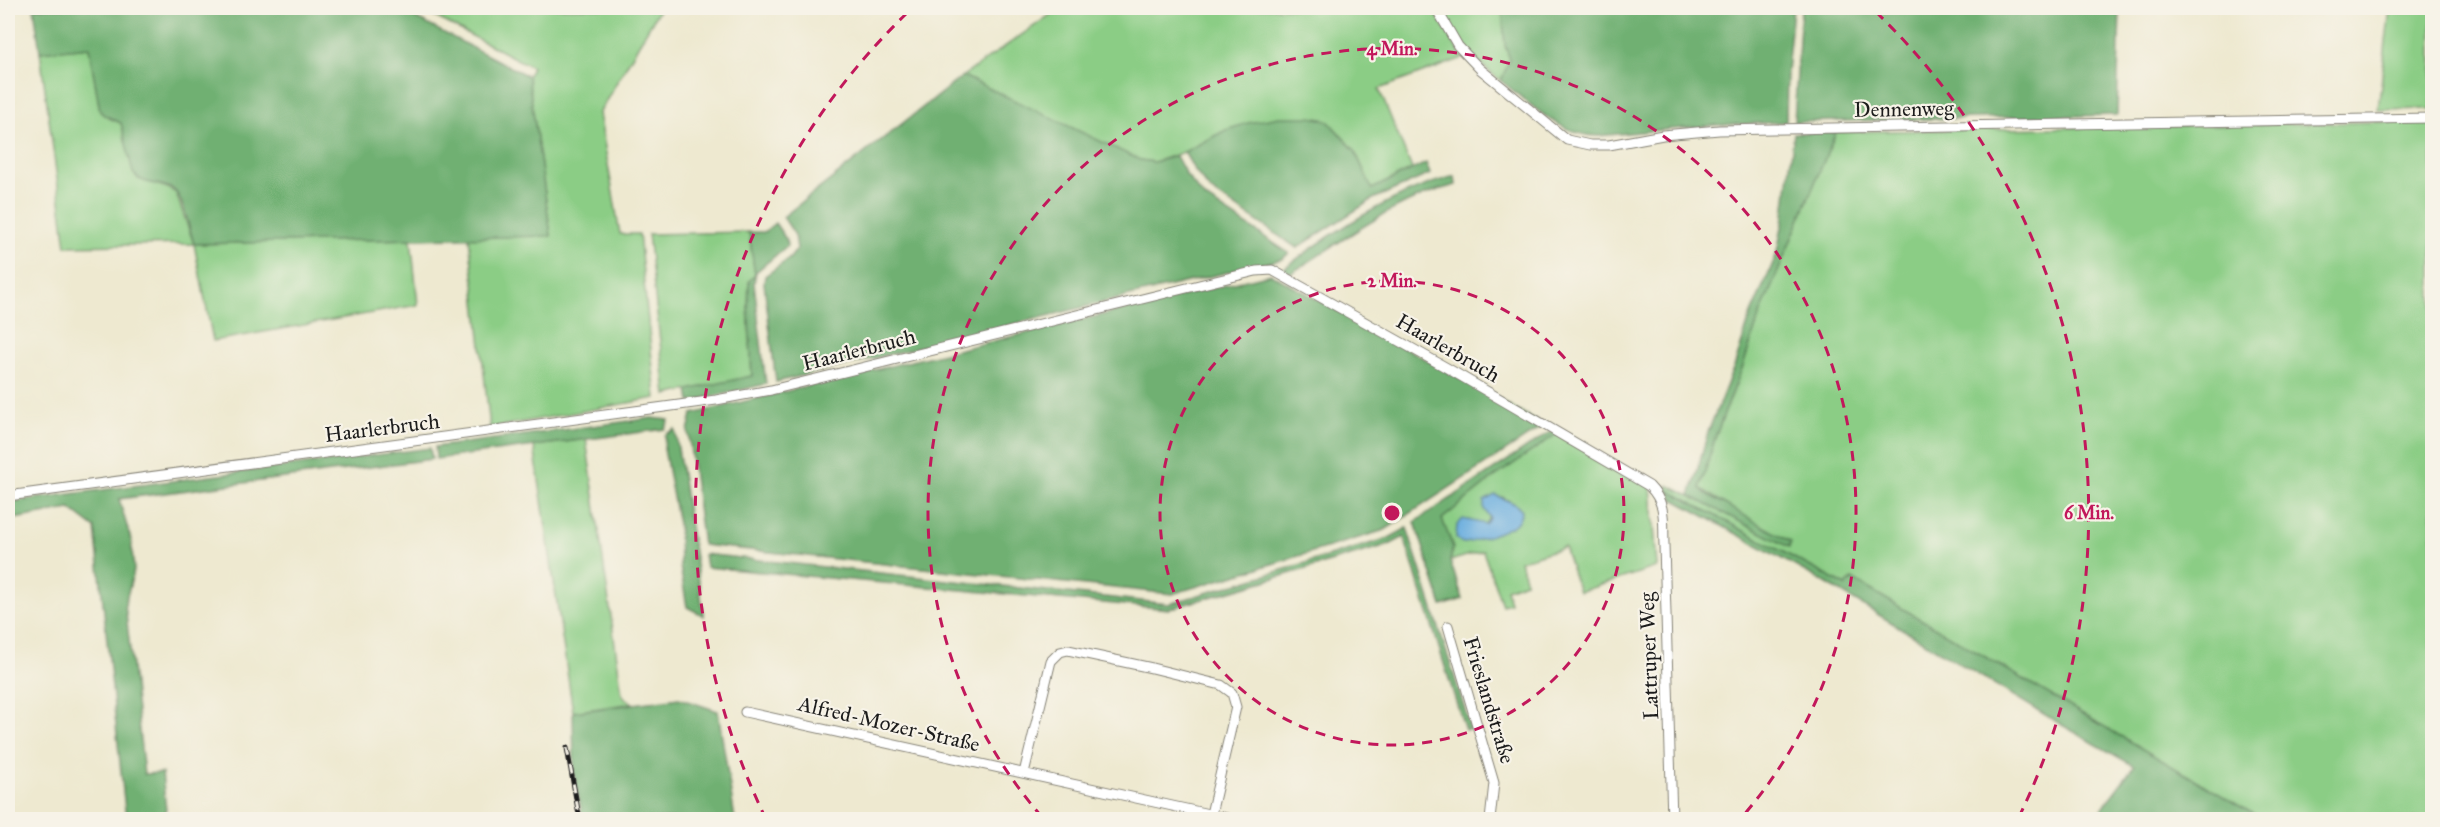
<svg xmlns="http://www.w3.org/2000/svg" width="2440" height="827" font-family="'IM FELL Great Primer',serif">
<style>
.green{fill:#8bcd85;stroke:#547450;stroke-width:1.5;fill-rule:evenodd}
.forest{fill:#70b072;stroke:#466647;stroke-width:1.5}
.water{fill:#6aaedf;stroke:#43657e;stroke-width:1.5}
.lines{fill:none;stroke-linecap:round;stroke-linejoin:round}
.minor-casing{stroke:#858276;stroke-width:11}
.minor{stroke:#fff;stroke-width:9}
.rail-casing{stroke:#1c1c1c;stroke-width:5}
.rail{stroke:#f7f3e8;stroke-width:3;stroke-dasharray:9;stroke-linecap:butt}
.ring{fill:none;stroke:#c2185b;stroke-width:3;stroke-dasharray:10 8}
.labels{text-anchor:middle;stroke-width:4.5;stroke-linejoin:round;paint-order:stroke}
.street-label{font-size:21px;fill:#1c1c1c;stroke:#f7f3e8}
.centre{fill:#c2185b;stroke:#f7f3e8;stroke-width:3}
.ring-label{font-size:18px;text-anchor:middle;font-weight:bold;fill:#c2185b;stroke:#f7f3e8;stroke-width:4.5;stroke-linejoin:round;paint-order:stroke}
</style>
<rect width="100%" height="100%" fill="#f7f3e8"/>
<filter id="ink" filterUnits="userSpaceOnUse"><feTurbulence type="fractalNoise" baseFrequency=".0167" numOctaves="2"/><feDisplacementMap in="SourceGraphic" scale="12" xChannelSelector="R" yChannelSelector="G"/><feConvolveMatrix kernelMatrix="1 2 1 2 8 2 1 2 1" color-interpolation-filters="sRGB"/></filter>
<filter id="wash" filterUnits="userSpaceOnUse"><feTurbulence type="fractalNoise" baseFrequency=".008" numOctaves="4" result="noise"/><feDisplacementMap in="SourceGraphic" scale="24" xChannelSelector="R" yChannelSelector="G"/><feGaussianBlur stdDeviation="1.35" result="paint"/><feColorMatrix in="noise" values="0 0 0 0 0 0 0 0 0 0 0 0 0 0 0 0 0 1.4 0 .05"/><feComposite in="paint" operator="in"/></filter>
<g filter="url(#wash)">
<rect width="100%" height="100%" fill="#eee9d0"/>
<path class="green" d="M418 8H660L599 113 620 234H639L656 398 490 428 469 237 551 235 528 76 532 67Z
M1060 8H1432L1463 58 1379 89 1412 169 1372 189 1355 151 1327 120 1226 130 1184 152 1154 162 1140 160 1123 153 963 76Z
M1440 8H1503L1505 46 1510 59 1501 81C1472 59 1458 40 1440 8Z
M2390 8H2432V109L2378 110Z
M89 47 100 111 109 118 121 123 138 179 168 188 176 193 194 244 411 239 418 305 213 341 194 244 66 246 40 52Z
M2432 121V819H2262L1852 579 1846 586 1668 490V485L1789 546 1700 488 1716 435 1743 366 1759 317 1836 132Z
M749 232 755 275 748 304 752 376 666 395 648 234Z
M1558 433 1651 486 1657 567 1579 592 1564 547 1520 561 1526 582 1506 589 1510 603 1502 605 1483 551 1450 561 1453 547 1442 519 1493 478ZM1502 497 1515 504 1504 530 1464 543 1469 520 1480 525 1485 524Z
M586 439 622 694 626 699 633 703 573 712 534 446Z"/>
<path class="forest" d="M34 8H396L528 76 551 236 194 244C190 232 183 196 173 189 160 181 144 187 133 173L121 123 104 115 100 111 89 47 40 52Z
M1502 8H1793L1787 72 1786 122 1717 125 1597 136C1560 135 1530 103 1501 81L1510 59 1505 46Z
M1801 8H2120L2117 115 1794 122Z
M963 76 1140 160 1154 162 1176 156 1187 176 1204 197 1289 253 1282 259 776 382 764 283 765 276 790 258 797 249 795 235 783 217Z
M1279 117H1310L1327 120 1355 151 1372 189 1426 163 1430 174 1373 199 1297 248 1210 190 1195 171 1184 152 1226 130 1248 123Z
M1836 132 1759 317 1743 366 1716 435 1700 488 1705 493 1791 542 1789 547 1690 496 1708 432 1735 364 1751 314 1776 256 1783 223 1794 133Z
M1455 176 1456 185C1396 199 1343 241 1291 273L1283 269C1336 230 1391 193 1455 176Z
M775 223 786 239 787 246 756 272 754 283 766 384 690 402 688 390 752 376 748 304 749 281 755 275 749 232H764Z
M1271 274 1545 425 1385 530 1172 594 703 545 688 431 692 414Z
M652 418 669 420 665 429 436 459 435 447Z
M675 429 704 616 687 607 680 566 679 529 664 449 665 435Z
M1553 430 1558 433 1493 478 1442 519 1453 547 1450 561 1463 599 1442 606 1415 522Z
M430 448 432 459 119 499 131 540 134 570 125 604 144 774 162 773 167 819H126L95 528 70 509 8 520V502Z
M1668 490 1846 586 1852 579 2262 819H2168L2143 814 2133 819H2094L2134 766 2062 725 1824 582 1673 499Z
M1407 528 1471 729 1465 730 1404 537 1391 544 1169 609 706 567 704 554 1169 604 1389 538Z
M679 698 718 711 735 819H583L574 774 573 712Z"/>
<path class="water" d="M1495 495 1515 504 1522 511C1521 516 1519 520 1515 524 1510 529 1472 543 1464 543 1460 543 1459 540 1456 538L1457 525 1463 519 1485 524 1490 518 1484 509V501Z"/>
</g>
<g filter="url(#ink)">
<g class="lines">
<defs>
<path id="minor" d="M1436 8 1458 46 1480 69 1567 140 1590 145H1609L1663 135 1719 130 2432 118
M8 496 716 400 771 390 1256 271 1272 270 1447 368 1649 486C1667 504 1663 520 1664 545L1672 820
M1448 626 1494 783 1490 820
M745 712 1236 820
M1024 773 1051 661 1060 652 1068 650 1152 668 1221 685 1232 693 1236 707 1211 814"/>
</defs>
<use href="#minor" class="minor-casing"/>
<use href="#minor" class="minor"/>
<defs>
<path id="rail" d="M567 748 578 810 581 820"/>
</defs>
<use href="#rail" class="rail-casing"/>
<use href="#rail" class="rail"/>
</g>
</g>
<g class="ring">
<circle cx="1392" cy="513" r="232"/>
<path d="M1042 817A464 464 0 1 1 1742 817"/>
<path d="M766 819A697 697 0 0 1 908 12M1876 12A697 697 0 0 1 2018 819"/>
</g>
<g class="labels">
<g class="street-label">
<text transform="translate(1904 109) rotate(-1)" y="7">Dennenweg</text>
<text transform="translate(1448 348) rotate(30)" y="7">Haarlerbruch</text>
<text transform="translate(859 350) rotate(-14)" y="7">Haarlerbruch</text>
<text transform="translate(382 428) rotate(-7)" y="7">Haarlerbruch</text>
<text transform="translate(1649 656) rotate(-92)" y="7">Lattruper Weg</text>
<text transform="translate(1489 700) rotate(73)" y="7">Frieslandstraße</text>
<text transform="translate(889 724) rotate(13)" y="7">Alfred-Mozer-Straße</text>
</g>
</g>
<circle cx="1392" cy="513" r="9" class="centre"/>
<g class="ring-label">
<text x="1392" y="55">4 Min.</text>
<text x="1392" y="287">2 Min.</text>
<text x="2089" y="519">6 Min.</text>
</g>
<rect width="2440" height="827" fill="none" stroke="#f7f3e8" stroke-width="30"/>
</svg>
